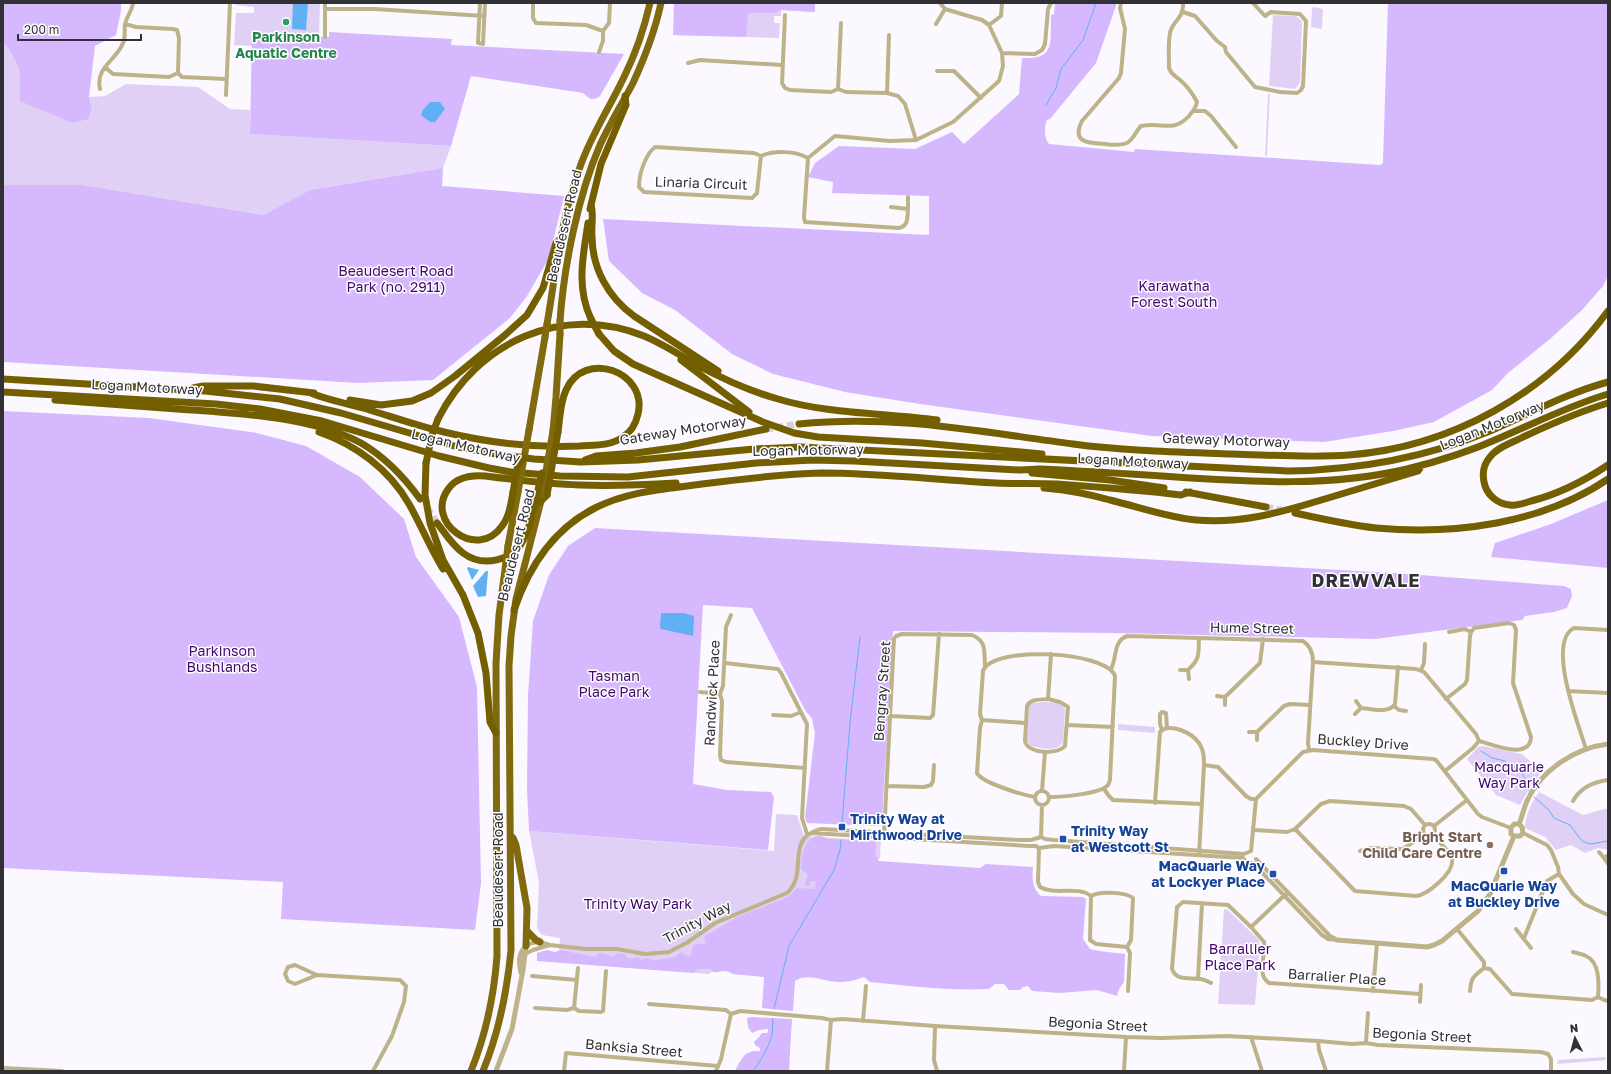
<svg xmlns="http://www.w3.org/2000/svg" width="1611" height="1074" font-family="'Golos Text',sans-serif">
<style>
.green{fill:#e0d0f6}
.forest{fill:#d6b8fe}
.water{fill:#60b0f3}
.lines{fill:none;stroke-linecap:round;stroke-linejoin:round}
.stream{stroke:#60b0f3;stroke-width:1}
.motorway-tunnel{stroke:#d3d1d6;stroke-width:7;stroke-dasharray:7 3.5;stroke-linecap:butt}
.minor{stroke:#beb289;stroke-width:4}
.tertiary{stroke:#beb289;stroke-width:5}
.trunk{stroke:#806a0d;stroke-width:7}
.motorway{stroke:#745f00;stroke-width:7}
.trunk-bridge{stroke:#806a0d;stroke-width:7}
.motorway-bridge{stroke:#745f00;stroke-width:7}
.leisure-dot{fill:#2e9e5b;stroke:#fff;stroke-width:1.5}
.transit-dot{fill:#1a4fb4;stroke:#fff;stroke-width:1.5}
.education-dot{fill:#8d6e63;stroke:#fff;stroke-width:1.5}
.labels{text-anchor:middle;stroke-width:3;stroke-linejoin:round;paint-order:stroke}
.leisure-label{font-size:14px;font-weight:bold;fill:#27864d;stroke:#fff}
.street-label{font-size:14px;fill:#313034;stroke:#fff}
.park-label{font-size:14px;fill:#42056e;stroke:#fff}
.transit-label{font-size:14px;font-weight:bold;fill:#164399;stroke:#fff;text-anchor:start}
.education-label{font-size:14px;font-weight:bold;fill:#785e54;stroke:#fff;text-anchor:end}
.district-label{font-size:18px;font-weight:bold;letter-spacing:1px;fill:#313034;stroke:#fff}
</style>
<rect width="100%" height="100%" fill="#fbf9ff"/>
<path class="green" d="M236 3H320L319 37 253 34 252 46 234 45 236 13H254V7L236 5Z
M687 3H815V12L781 10V16H774V23H780L779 38 673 35Z
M1314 7 1323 9 1322 28 1321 29 1311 27 1312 8Z
M1273 15 1296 16 1302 21 1300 83 1295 89 1269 86Z
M3 43C9 46 19 68 20 74 20 83 20 92 20 101L92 109 89 97 105 96 126 84 198 87 230 109 250 110V134L451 146 443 168 310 190 263 215 83 185H3Z
M1268 94H1270L1267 156H1265Z
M1046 702 1059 703 1065 709 1063 742C1057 753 1041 748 1031 746L1027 741 1029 706 1033 703Z
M1118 724 1155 727V733L1118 730Z
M1483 746 1522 754 1542 772 1533 782 1520 805 1496 795 1467 759 1478 747Z
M1539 792 1583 815 1608 808V850L1598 848 1585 853 1571 845 1556 850 1545 837 1525 828C1525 815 1532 802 1539 792Z
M776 814 797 815 804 836 881 841 880 858 709 974 558 962 560 938 542 935 537 928 539 883 529 831 774 851Z
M1224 909 1228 910 1258 939 1260 944 1255 1005 1218 1004Z
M1605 1057 1606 1060 1557 1064 1558 1060Z"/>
<path class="forest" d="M3 3H121V11L116 35 95 46 89 97 92 109 88 119 73 123 20 101C20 92 20 83 20 74 19 68 9 46 3 43Z
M674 3H815V12L781 10 774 13H748L746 37 673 35Z
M1055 3H1117L1096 63 1050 119 1047 120C1044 127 1044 138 1049 144L1134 152 1135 149 1379 165 1382 164 1383 162 1388 3H1608V276L1603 286 1582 310 1550 339 1508 373 1492 390 1434 422 1393 431 1324 442 1152 436 920 404 845 392 773 374 732 354 675 310 642 293 609 261 603 219 929 235V196L832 193 833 182 808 177 815 163 839 146 915 149 952 132 964 144 1019 94 1022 58C1056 60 1050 42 1051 15L1054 14Z
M329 32 452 39 451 45 624 54 600 96C592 102 589 98 583 93L471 76 451 146 250 134 252 34 329 37Z
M443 168 442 186 564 196 549 258 527 296 510 318 433 380 358 383 3 362V185H83L263 215 310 190Z
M3 411 149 418 257 433 306 446 360 477 404 519 416 557 459 617 477 687 481 883 475 930 281 919 283 882 3 868Z
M1608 500V568L1491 557 1495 543 1551 524Z
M595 528 1393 573 1564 586 1571 589 1572 596 1567 608 1554 612 1525 616 1522 620 1375 639 1113 633 893 631 882 821 879 826 807 823 805 817 815 733 812 719 805 710 752 608 703 605 693 784 727 790 771 792 774 797 768 850 529 831 527 789 528 695 533 621 549 575 568 546Z
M816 836H822L827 839 876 841 875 855 879 861 980 868 986 864 1033 867C1032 878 1032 888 1041 896L1083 897 1086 899 1083 939 1090 949 1099 951 1125 954 1124 982 1119 989 1117 996 1097 990 1060 993 1032 991 1028 986 1023 987 1020 990H1009L1004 984H995L989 989C949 991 909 986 870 982L864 977C857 980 847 982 839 982 824 982 809 972 795 981L793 1011 762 1008 764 977 732 974C727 968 720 973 713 972L710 969H700L693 973 537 961V953L547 950 555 952 560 950 596 957 597 954 602 953 613 957 618 953 625 954 626 957 631 959 638 957 641 960 648 958 653 961C663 957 673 961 681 952L688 956 691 955 693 946 697 944H705L706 942 704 940 705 936 737 917 788 897 797 888 815 889 816 881H810V886L806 885 805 883 808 874 801 869C802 855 802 843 816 836Z
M751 1017 792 1019 789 1071H735C742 1058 744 1050 760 1051V1048L755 1045 754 1042 759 1037 762 1033H767L768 1031V1029L759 1030 752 1033 748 1027 747 1018Z"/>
<path class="water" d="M293 3H308L306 30 292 29Z
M430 102H440L445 109 435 122H430L421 115 423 110Z
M468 567 479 570 472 580 467 568Z
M486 571H488L486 596 478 597 473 586Z
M661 613H683L694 616 693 636 661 629 660 627Z"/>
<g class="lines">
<path class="stream" d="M1046 105 1056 88 1061 69 1083 40 1096 3
M1481 751 1492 758 1505 761C1508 765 1511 765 1516 768 1524 772 1526 782 1529 791
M1534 797 1548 809 1554 818 1570 825 1582 841 1590 844 1608 841
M842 823 850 723 860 637
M774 1009 789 946 834 870 840 850 841 840
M752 1071C759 1066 770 1044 772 1035 773 1030 772 1024 773 1019"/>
<path class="motorway-tunnel" d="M766 429 799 424
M1266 507 1285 511
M427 508 437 523"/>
<path class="minor" d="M480 3 478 43 483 44 485 3
M533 3V18L536 23 586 25 603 31V41L599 52
M1121 3 1120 8 1125 29 1121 73 1119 78 1082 121C1071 143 1089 143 1105 144 1112 145 1120 146 1127 143 1133 140 1136 131 1141 126 1162 121 1172 134 1189 116 1193 111 1196 108 1197 102 1193 94 1186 85 1179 79 1174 75 1171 74 1169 68 1169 57 1168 44 1170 33 1172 21 1184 19 1183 3
M325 9H375L484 16
M1183 12 1195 16 1217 41 1225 47 1226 52 1255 87 1280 92 1297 93 1301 90 1303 86 1306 21 1300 14 1271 12 1265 16 1253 3
M785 15 782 83 785 88 790 90 831 92 838 89 846 92 887 93 898 96 905 104 916 140
M125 24 136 27 173 29 177 30 179 38 178 73
M936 24 945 9
M989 25 1001 16 1002 3
M603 31 609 23 610 3
M325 37V3
M1002 53 1035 54 1042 50 1045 44 1048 9 1051 3
M688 63 700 60 782 65
M105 67 113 74 169 77 178 73
M937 71H954L981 98
M178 73 182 77 226 79
M100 89C95 67 117 60 123 43 126 37 124 30 125 24 127 16 132 11 133 3
M838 89 841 23
M887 93 889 35
M226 95 230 3
M1194 111H1205L1211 116 1236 147
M761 156 757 193 752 198 644 192 639 187C639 174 645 155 655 147L754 153 761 156C774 150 796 151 808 158
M891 207 908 209V197
M908 209C907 218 909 225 899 228L805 222 804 217 808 158 835 136 890 141 916 140 953 122 999 81 1003 66 1002 53 989 25 982 20 945 9 940 3
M731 615 726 627 723 686 720 694 722 701 720 755 721 760 726 762 805 768
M1449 632 1465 629 1471 632
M1313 662 1416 669 1424 672 1476 734 1479 741 1473 748 1445 771
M725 663 778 669 781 673 807 724 802 818 807 834
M1111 669C1117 658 1113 641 1127 636L1303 641C1311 646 1313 653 1313 662L1308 743 1309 750
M1180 670H1188L1189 679
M1188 670C1201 658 1198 654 1199 638
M1421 670 1424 663 1425 644
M1568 691 1608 693
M700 692 720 694
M1217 696 1225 697V705
M1225 697 1260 663 1263 639
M1048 699 1060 702 1068 707 1065 746C1057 755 1028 754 1025 741L1027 706C1031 698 1041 700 1048 699Z
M1048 699 1051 654
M1446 699 1465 684 1467 680 1470 636 1471 632 1474 628 1509 623 1514 625 1516 630 1513 683 1531 737C1530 761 1492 744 1479 741
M1394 706 1399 710 1406 711
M1361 708C1371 709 1389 714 1395 704L1398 667
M1355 714 1361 708 1356 701
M773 715 791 716 801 712
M891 716 930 718 933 715 939 634
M982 720 1025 723
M1067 725 1113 727
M1162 730 1160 724V714L1162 712 1166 713 1167 728
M1249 732H1257V740
M1257 732 1284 706 1290 704 1310 705
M1586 749C1579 726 1546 642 1574 628L1608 630
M1204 765 1218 767 1246 796 1251 799H1256
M887 786 924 787 931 785 933 781 934 765
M1104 789 1109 796 1113 800 1202 804
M1042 791 1045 752
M1035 798a7 7 0 1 1 14 0a7 7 0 1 1-14 0Z
M1035 797C1023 795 982 783 977 773L980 728 982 720 980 714 983 671C993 645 1106 651 1115 676L1110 779C1110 780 1109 784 1108 785 1101 794 1060 797 1049 797
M1573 801C1580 788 1593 782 1608 780
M1155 803 1160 732C1170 722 1192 733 1199 743 1204 750 1204 758 1204 765L1199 855
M1423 830a6 6 0 1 1 12 0a6 6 0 1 1-12 0Z
M1425 825 1411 809 1404 806 1330 801 1321 804 1295 829 1355 891 1416 896C1427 895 1454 873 1452 860 1451 854 1438 840 1433 835
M1434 826 1467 800
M1253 830 1287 832 1295 829
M811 833 1029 846H1036L1039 848 1054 846 1243 858 1247 863H1253
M1523 833 1547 845 1551 850 1558 867 1559 874 1573 894 1584 904 1608 915
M884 835 894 639 896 636 902 634 972 635C987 641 984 652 985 666
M1041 837 1045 839 1054 840 1244 854 1251 851
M1041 837 1042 805
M1039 848 1038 882 1040 887C1055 896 1077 885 1091 896
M1251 851 1256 799 1303 752 1313 750 1433 759 1436 760 1478 814 1482 817 1511 828
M1360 851 1371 848 1403 849 1425 834
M1599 852 1604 858 1608 855
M1604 858 1608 864
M1256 859 1330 936 1336 939
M1253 863 1322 935 1328 939 1337 940
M1091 896 1090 940 1096 944 1127 947 1130 953 1128 991
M1091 896C1099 891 1126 892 1133 898L1131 940 1127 947
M1251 927 1264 942C1266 955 1256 975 1269 983L1420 994
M1457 929 1484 962V968L1490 969 1512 994 1592 1000 1598 997 1604 1000 1608 1001
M1516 929 1531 948
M1524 938 1547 881 1559 874
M526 946 532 943 540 942 550 945 586 949H617L645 954 669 952 688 942 715 923 787 893C810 872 783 839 821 829L1020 840H1031L1041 837
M1573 952C1577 953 1582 954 1586 956 1600 962 1599 984 1598 997
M525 954 533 950 550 945
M317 975 295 984 288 981 285 974 288 967 295 965 317 975 400 980 406 986 404 1002 392 1036 373 1071
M532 976 577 980
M1198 979 1202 903
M1211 983C1208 981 1205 980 1201 979 1190 977 1177 982 1172 969L1177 907 1183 902 1228 905 1251 927 1288 892
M1373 991 1377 943
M1470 991C1471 977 1474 976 1484 968
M1420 1002 1421 985
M649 1004 726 1010 731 1014 740 1011 822 1018 831 1020 842 1019 935 1026 1126 1037 1161 1038 1227 1036 1318 1041 1352 1044 1366 1043 1378 1045 1541 1052 1548 1054 1551 1059V1071
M535 1008 567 1010 574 1008 579 1011 601 1012 603 1011 606 971
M574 1008 578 968
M863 1021 866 986
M935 1026 934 1060 937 1071
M1251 1037 1262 1071
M1318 1041 1319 1050 1326 1071
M1366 1043 1368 1013
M3 1068 62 1071
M564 1071 566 1053 718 1066
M716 1071 721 1059 731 1014
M827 1071 831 1020
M1124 1071 1126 1037"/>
<path class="tertiary" d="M1519 824C1522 817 1524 808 1527 801 1541 770 1575 748 1608 744
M1514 836 1511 834V828L1514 824H1519
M1514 836H1520L1523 833 1522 827 1519 824
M1337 940 1427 947 1434 945 1442 941 1478 911 1490 894 1514 836
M521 973C519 963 518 955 525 947
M496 1071 512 1029 523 970 526 946"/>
<path class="trunk" d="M560 321C564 265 578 196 600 145 610 123 622 104 633 83 645 57 655 31 661 3
M547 324C556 272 561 217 580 167 591 135 610 107 624 77 636 53 644 29 650 3
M529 430 545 337
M553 431 556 397 560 334
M508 546 518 492
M513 838 516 845 527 908 526 946
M527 931 536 940 540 942
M471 1071C486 1034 494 996 497 956L496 663 499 615 506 562
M483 1071C499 1032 507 992 511 950L509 666 511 636 516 599 542 497"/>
<path class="motorway" d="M591 205C594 215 591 225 592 236 592 268 608 297 634 316L718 371
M590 209 601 164 626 105 625 96
M588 223C583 256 576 287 591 319
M599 334 614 351 633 364 763 422 794 433 818 437 922 443 1042 454
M681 360 749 412
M3 379 205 391 280 399 341 413 454 446 501 455 534 459 581 462 638 460 754 449 800 447 1288 471C1357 470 1425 458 1490 431 1529 414 1567 393 1608 382
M193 388 203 386H253L314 393
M3 392 216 404 260 409 322 421 439 456 489 468 511 472 560 476 628 477 756 463 812 460 854 461 1020 470 1040 469C1085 471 1131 474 1176 477 1253 482 1331 487 1407 469 1440 461 1471 451 1502 437 1537 422 1571 405 1608 394
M311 393C327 400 346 403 363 408 390 416 417 426 444 432 489 443 534 448 580 446 595 445 611 446 623 437 631 432 636 423 638 414 648 371 584 349 566 390 560 403 560 418 558 432
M55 400C96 403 136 406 177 409 233 413 311 416 361 443 385 457 404 477 420 499
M350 400 381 405 412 401 431 393 455 376 505 335 527 315 543 288 556 243 562 237
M1608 403C1578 412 1551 424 1523 437 1512 443 1497 447 1490 457 1483 465 1482 476 1485 486 1489 497 1499 504 1510 505 1517 506 1525 503 1531 501 1559 494 1584 481 1608 465
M438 419C477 342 562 303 644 336 663 344 680 355 697 365 723 379 749 391 778 399 827 414 885 413 937 420
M799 424C894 414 980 432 1073 444 1126 451 1179 452 1232 454 1271 455 1310 458 1349 455 1451 447 1547 394 1608 311
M319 432C356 445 389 469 409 504 421 525 430 548 443 569
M585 460 596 456 636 453 680 447 766 429
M426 463 425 495 430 523 443 560 463 595 478 633 486 673 490 722 496 733
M1032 473 1110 480 1164 488
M1044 488C1067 490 1089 494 1110 500 1139 507 1166 517 1196 520 1239 524 1278 513 1318 501 1351 491 1384 481 1418 471L1422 465
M513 492C511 504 509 517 502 526 477 562 423 521 449 488 458 476 472 475 485 476 516 480 547 484 579 485 611 486 643 485 676 483
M1186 492 1266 507
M540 502 547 495
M1295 513C1322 519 1349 525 1376 528 1454 535 1542 524 1608 479
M437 523C445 533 452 545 463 553 483 568 513 561 524 539 531 525 533 509 537 494
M514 610C529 566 553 529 595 508 628 491 666 489 702 484 741 479 781 474 821 473 879 473 938 480 996 483 1016 484 1037 483 1057 484 1099 487 1140 490 1181 495L1190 492"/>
<path class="trunk-bridge" d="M560 334V321
M545 337 547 324
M518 492 529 430
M542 494 553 431
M506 562 508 546"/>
<path class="motorway-bridge" d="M591 319 599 334
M426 463 432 435 438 419
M513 492 518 464 524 458
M537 494 542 473
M547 495 558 432"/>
</g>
<circle class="leisure-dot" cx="286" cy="22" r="4"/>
<g class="transit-dot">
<rect x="838" y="823" width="8" height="8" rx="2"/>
<rect x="1059" y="835" width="8" height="8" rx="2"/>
<rect x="1500" y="867" width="8" height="8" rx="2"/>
<rect x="1269" y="870" width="8" height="8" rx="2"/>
</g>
<circle class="education-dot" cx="1490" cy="845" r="4"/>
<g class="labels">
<g class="leisure-label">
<text x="286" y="42">Parkinson<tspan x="286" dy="16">Aquatic Centre</tspan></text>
</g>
<g class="street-label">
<text transform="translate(701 183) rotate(2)" y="5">Linaria Circuit</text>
<text transform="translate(564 226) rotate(-77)" y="5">Beaudesert Road</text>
<text transform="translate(147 387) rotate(3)" y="5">Logan Motorway</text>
<text transform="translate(1492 425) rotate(-22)" y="5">Logan Motorway</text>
<text transform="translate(683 430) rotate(-9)" y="5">Gateway Motorway</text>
<text transform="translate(1226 440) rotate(2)" y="5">Gateway Motorway</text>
<text transform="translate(466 446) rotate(13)" y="5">Logan Motorway</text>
<text transform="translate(808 450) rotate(-1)" y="5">Logan Motorway</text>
<text transform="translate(1133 461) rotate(3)" y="5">Logan Motorway</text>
<text transform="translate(516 545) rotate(-76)" y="5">Beaudesert Road</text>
<text transform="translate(1252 628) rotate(1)" y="5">Hume Street</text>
<text transform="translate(882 691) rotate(-86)" y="5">Bengray Street</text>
<text transform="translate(712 693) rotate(-87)" y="5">Randwick Place</text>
<text transform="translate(1363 742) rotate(4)" y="5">Buckley Drive</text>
<text transform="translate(498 870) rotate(-90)" y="5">Beaudesert Road</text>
<text transform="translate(697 922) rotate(-28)" y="5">Trinity Way</text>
<text transform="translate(1337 977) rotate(4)" y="5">Barralier Place</text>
<text transform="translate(1098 1024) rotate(3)" y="5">Begonia Street</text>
<text transform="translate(1422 1035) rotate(3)" y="5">Begonia Street</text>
<text transform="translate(634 1048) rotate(5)" y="5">Banksia Street</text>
</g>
<g class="park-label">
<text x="396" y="276">Beaudesert Road<tspan x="396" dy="16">Park (no. 2911)</tspan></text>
<text x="1174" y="291">Karawatha<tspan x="1174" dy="16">Forest South</tspan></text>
<text x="222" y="656">Parkinson<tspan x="222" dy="16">Bushlands</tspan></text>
<text x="614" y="681">Tasman<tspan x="614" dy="16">Place Park</tspan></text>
<text x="1509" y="772">Macquarie<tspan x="1509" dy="16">Way Park</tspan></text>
<text x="638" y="909">Trinity Way Park</text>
<text x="1240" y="954">Barrallier<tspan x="1240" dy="16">Place Park</tspan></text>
</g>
<g class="transit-label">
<text x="850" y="824">Trinity Way at<tspan x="850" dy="16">Mirthwood Drive</tspan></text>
<text x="1071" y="836">Trinity Way<tspan x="1071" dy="16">at Westcott St</tspan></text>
<text x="1265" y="871" text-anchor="end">MacQuarie Way<tspan x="1265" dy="16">at Lockyer Place</tspan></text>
<text x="1504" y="891" text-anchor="middle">MacQuarie Way<tspan x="1504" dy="16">at Buckley Drive</tspan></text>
</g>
<g class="education-label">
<text x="1482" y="842">Bright Start<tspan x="1482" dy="16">Child Care Centre</tspan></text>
</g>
<g class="district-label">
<text x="1366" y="587">DREWVALE</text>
</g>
</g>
<rect width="1611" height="1074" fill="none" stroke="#313034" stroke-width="8"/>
<g transform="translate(1575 1038) rotate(354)" stroke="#ffffff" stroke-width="3" paint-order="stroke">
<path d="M0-3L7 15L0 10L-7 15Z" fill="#313034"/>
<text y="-6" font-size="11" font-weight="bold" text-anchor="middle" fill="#313034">N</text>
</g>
<path d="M18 34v6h123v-6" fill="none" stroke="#313034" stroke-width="2"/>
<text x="24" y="34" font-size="12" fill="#313034" stroke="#ffffff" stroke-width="3" paint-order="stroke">200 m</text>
</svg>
